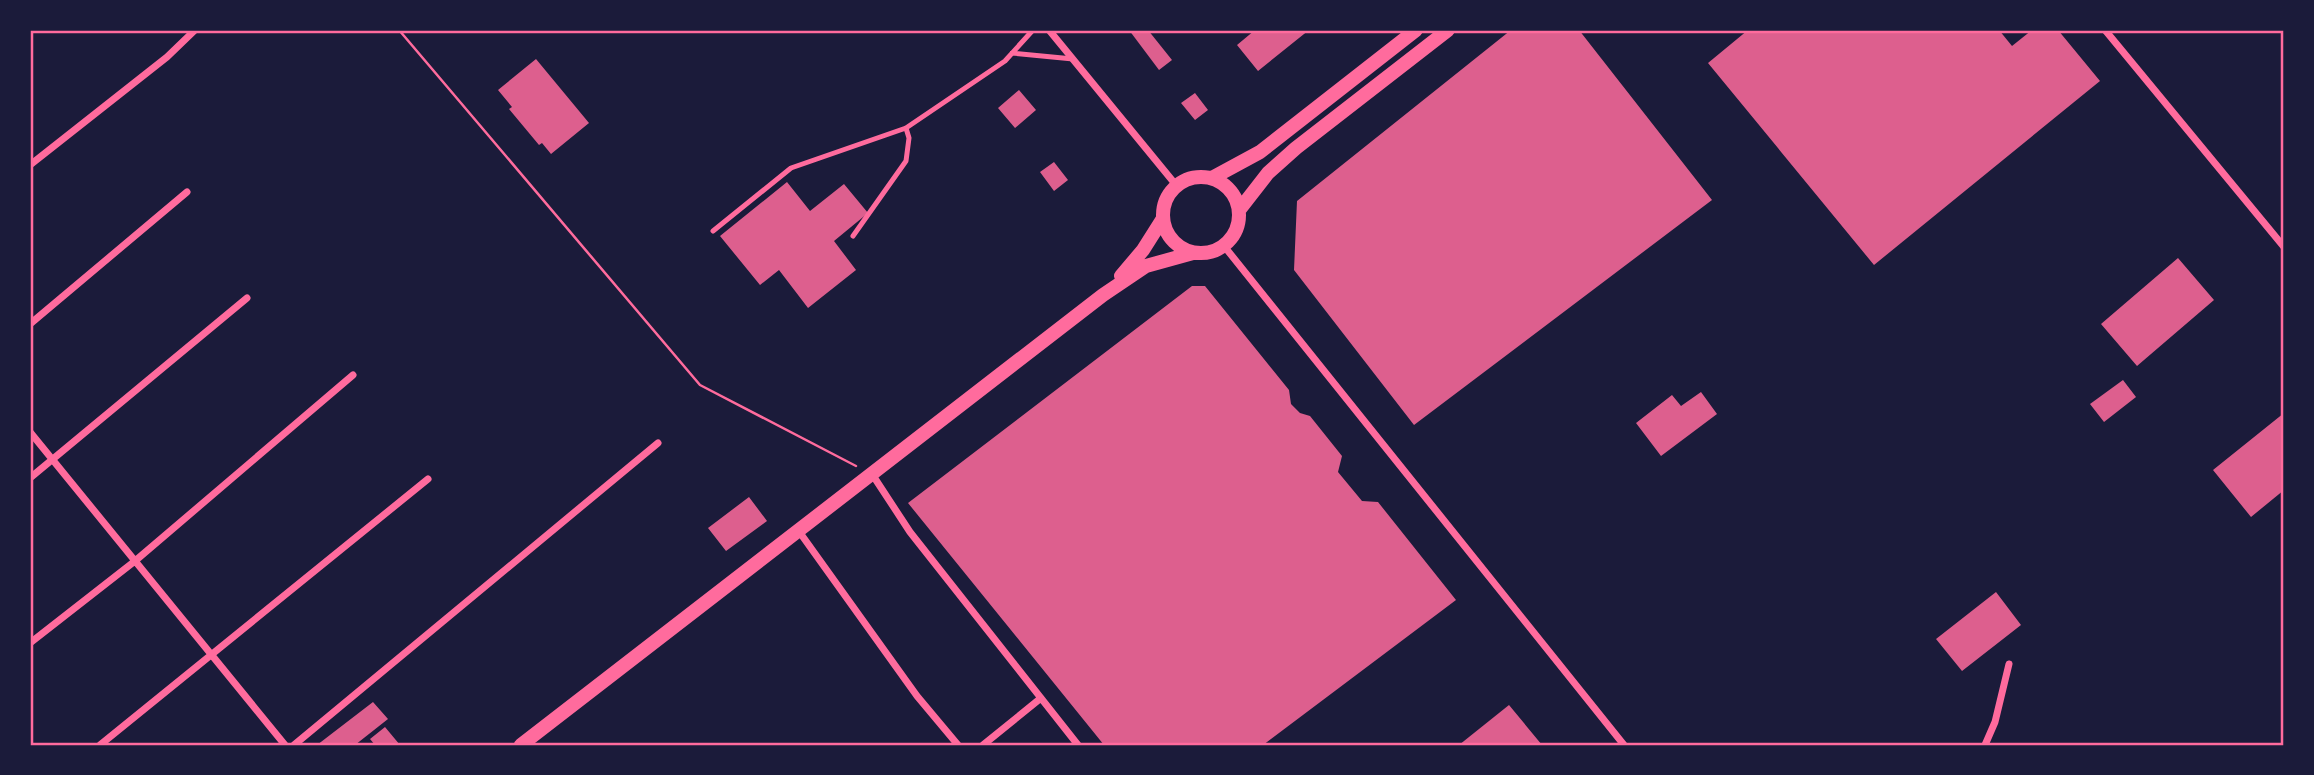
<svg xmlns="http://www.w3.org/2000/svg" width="2314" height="775" font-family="Manrope,sans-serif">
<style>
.building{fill:#dd5f8e}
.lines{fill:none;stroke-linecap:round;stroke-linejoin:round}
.path{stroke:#ff6b9d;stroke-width:2.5}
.service{stroke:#ff6b9d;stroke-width:5}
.minor{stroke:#ff6b9d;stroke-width:7}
.secondary{stroke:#ff6b9d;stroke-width:14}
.neatline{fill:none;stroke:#ff6b9d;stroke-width:2.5}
</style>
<rect width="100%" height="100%" fill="#1b1b3a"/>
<path class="building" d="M1129 30H1148L1172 60 1159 70Z
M1255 30H1309L1258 71 1237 45Z
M1511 30H1579L1712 200 1414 425 1294 270 1297 201Z
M1748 30H1999L2012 46 2032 30H2058L2100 81 1874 265 1708 63Z
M536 59 589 123 551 154 542 143 539 145 509 109 512 107 498 90Z
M1019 90 1036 110 1015 128 998 108Z
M1195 93 1208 110 1195 120 1181 103Z
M1054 162 1068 180 1054 191 1040 172Z
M787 182 810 211 844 184 868 213 834 241 856 270 808 308 779 270 760 285 720 236Z
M2178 258 2214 300 2137 366 2101 324Z
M1192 286H1205L1289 390 1291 404 1300 413 1310 416 1342 456 1338 472 1362 501 1378 502 1456 600 1263 745H1104L908 503Z
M2123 380 2136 397 2104 422 2090 404Z
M1701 392 1717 414 1661 456 1636 423 1672 395 1681 406Z
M2284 413V490L2251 517 2213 470Z
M749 497 767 521 726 551 708 528Z
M1996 592 2021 625 1962 671 1936 639Z
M373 702 388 719 355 745H317Z
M1509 705 1542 745H1459Z
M385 727 400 745H375L370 739Z"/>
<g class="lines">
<path class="path" d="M399 30 700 385 856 466"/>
<path class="service" d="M1012 53 1073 59
M713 231 791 168 906 128 1005 61 1033 30
M853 236 906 161 909 138 906 128"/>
<path class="minor" d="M1049 30 1176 185
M2105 30 2284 247
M30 165 167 57 195 30
M1224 246 1624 745
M30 324 187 192
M30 432 285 745
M872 474 910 532 1078 745
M30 478 247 298
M798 530 917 696 958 745
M30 643 135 561 353 375
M100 745 428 479
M294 745 658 443
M983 745 1041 698
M1985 745 1995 722 2009 664"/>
<path class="secondary" d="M1163 215a38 38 0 1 1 76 0a38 38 0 1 1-76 0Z
M1212 178 1260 152 1416 30
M1240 209 1268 173 1296 148 1448 30
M1121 276 1143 250 1162 220
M521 745 1103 295 1146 266 1193 253"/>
</g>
<rect width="2314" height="775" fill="none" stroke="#1b1b3a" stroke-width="63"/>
<rect x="32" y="32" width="2250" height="712" class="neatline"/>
</svg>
